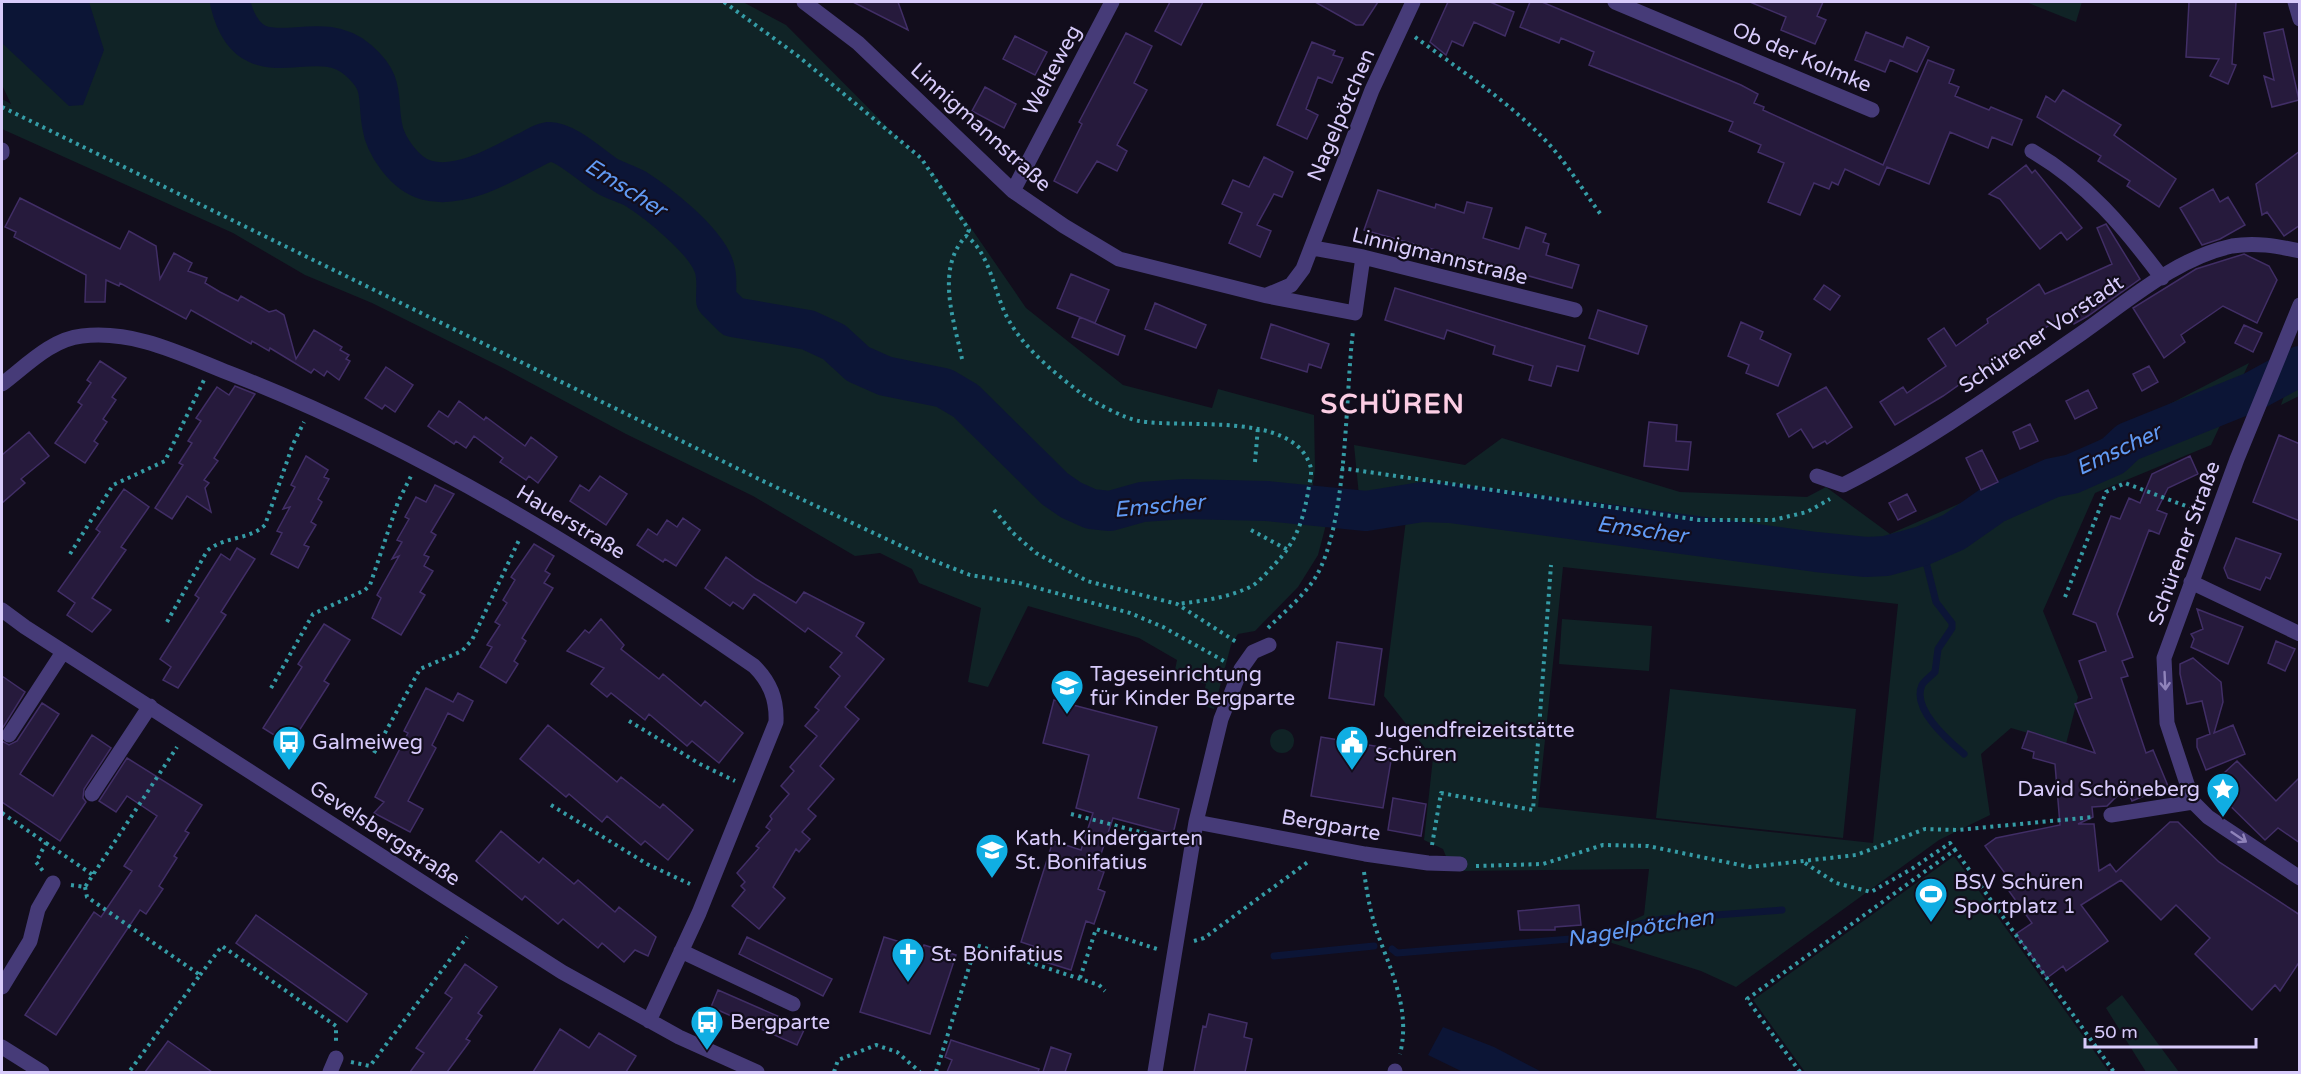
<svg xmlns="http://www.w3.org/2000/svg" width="2301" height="1074" font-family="'Varela Round',sans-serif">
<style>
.green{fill:#102326;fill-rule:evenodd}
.water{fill:#0c1536}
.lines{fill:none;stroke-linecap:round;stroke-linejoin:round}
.stream{stroke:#0c1536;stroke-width:7}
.river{stroke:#0c1536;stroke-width:40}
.building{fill:#261a3c;stroke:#412e66;stroke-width:1.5}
.path{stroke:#359ca6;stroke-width:4;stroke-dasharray:3 4.5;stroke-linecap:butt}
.minor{stroke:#463b78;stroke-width:15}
.oneway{stroke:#8f83ba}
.labels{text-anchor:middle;stroke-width:4.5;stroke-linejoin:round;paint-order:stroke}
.street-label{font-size:21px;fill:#d8cbfb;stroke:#120d1c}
.poi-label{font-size:21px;fill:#d8cbfb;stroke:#120d1c;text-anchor:start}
.water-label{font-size:22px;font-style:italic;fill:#619af4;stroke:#120d1c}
.district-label{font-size:27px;font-weight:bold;letter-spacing:1.5px;fill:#fccde4;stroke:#120d1c}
</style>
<rect width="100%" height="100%" fill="#120d1c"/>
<path class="green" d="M2 2H743L786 25 934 174 1026 308 1123 385 1212 408 1218 389 1314 415 1315 469 1309 513 1328 517 1318 555 1298 587 1255 631 1238 634 1231 645 1214 709 1201 705 1206 684 1174 675 1177 660 1139 638 1028 606 988 687 968 682 981 608 919 583 912 569 880 553 855 556 753 496 626 434 503 368 372 303 305 275 233 233 2 129V99L11 104 2 85Z
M2026 2H2082L2076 22Z
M2299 359V396L2281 405 2296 361Z
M2249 363 2211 445 2095 493 2043 611 2078 697 2066 744 2011 728 1981 754 1990 815 1939 840 1736 987 1701 971 1596 938 1644 915 1649 869 1452 871 1443 849 1424 840 1433 758 1384 696 1407 512 1361 516 1354 445 1465 465 1502 438 1680 492 1807 497 1826 487 1890 534 2073 454ZM1563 567 1898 604 1873 843 1538 807Z
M1562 619 1652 626 1649 671 1559 664Z
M1670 689 1856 709 1843 838 1656 818Z
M1270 741a12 12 0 1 1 24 0a12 12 0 1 1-24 0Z
M1954 856 2109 1072H1805L1753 1000Z
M2122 995 2179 1072H2146L2106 1008Z"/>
<path class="water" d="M2 2H89L104 50 83 105 69 106 2 43Z
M1443 1027 1494 1047 1542 1072H1463L1428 1055Z"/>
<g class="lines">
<path class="stream" d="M1922 546 1936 602 1952 623V628L1938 649 1935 672C1931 676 1924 681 1922 685 1911 709 1949 741 1964 754
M1392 949 1397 953 1619 935 1631 926 1662 919 1782 910
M1274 956 1374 946"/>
<path class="river" d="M230 2C250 86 314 21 358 60 385 83 377 97 382 125 385 146 405 174 426 180 458 189 496 168 524 153 532 150 540 143 549 142 565 141 593 167 607 176 616 181 627 184 636 189 658 203 703 239 713 264 718 275 716 289 716 300L733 317 808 330 834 342 858 364 885 376 944 388 966 401 1055 489 1071 500 1091 509 1110 511 1142 502 1185 499 1267 501 1366 511 1422 502 1450 503 1816 552 1866 557 1886 556 1922 546 1954 532 1994 504 2052 478 2072 474 2113 456 2128 442 2252 392 2300 366"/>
</g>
<path class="building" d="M853 2H898L908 30Z
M1170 2H1203L1181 45 1155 31Z
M1315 2H1378L1363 25H1356Z
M1448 2H1490L1514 12 1505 36 1474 22 1463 46 1452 41 1446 55 1430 42Z
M1530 2H1542L1741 85 1758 94 1754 103 1764 107 1763 110 1883 165 1928 60 1954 70 1949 83 1959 87 1955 96 1989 110 1991 107 2022 120 2012 145 1992 137 1988 148 1950 132 1929 184 1887 167 1879 185 1845 169 1838 185 1832 182 1829 189 1814 183 1800 215 1768 202 1784 163 1758 152 1761 145 1729 131 1733 122 1589 65 1594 52 1561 38 1559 43 1520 27Z
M1750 2H1823L1817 16 1826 20 1815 44 1781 30 1786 17Z
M2189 2H2236L2232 64 2236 65 2228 84 2210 76 2219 59 2186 57Z
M2283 29 2299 100 2272 107 2264 76 2274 80 2264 33Z
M1866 32 1903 47 1907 37 1929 47 1917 72 1890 60 1885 72 1855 60Z
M1126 33 1152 46 1134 83 1147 90 1117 145 1127 151 1117 171 1097 161 1077 193 1054 181 1082 124 1079 122Z
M1015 36 1047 52 1035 75 1003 59Z
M1312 42 1335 51 1333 55 1343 58 1332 83 1318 77 1306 109 1318 115 1307 139 1277 125Z
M985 87 1016 104 1004 128 972 111Z
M2063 90 2121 125 2114 135 2176 179 2159 207 2127 186 2130 181 2098 161 2101 156 2037 117 2046 96 2055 102Z
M2300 151V225L2284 236 2267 212 2262 215 2256 184Z
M1264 157 1293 172 1282 197 1274 194 1257 225 1271 231 1260 257 1229 243 1242 213 1222 204 1233 180 1249 187Z
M2026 165 2032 173 2035 170 2082 228 2067 240 2061 232 2040 249 2000 199 1989 194Z
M2213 189 2220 202 2228 197 2245 225 2220 239 2202 245 2180 208Z
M1378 190 1435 208 1436 204 1464 213 1467 202 1492 208 1483 238 1519 249 1526 227 1546 234 1543 242 1549 244 1546 255 1579 265 1572 288 1364 230Z
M20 198 120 249 129 231 156 246 160 279 174 253 192 263 188 271 207 278 205 283 220 292 238 301 241 296 269 312 276 310 284 315 296 359 314 330 342 347 340 350 349 355 346 359 350 361 339 380 327 371 324 376 314 369 311 373 270 348 269 351 252 341 251 344 191 310 186 319 120 283 119 286 106 280 105 302H85L86 275 14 237 16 232 5 227Z
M2106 224 2140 279 2088 316 2074 324 2069 312 2008 353 2007 351 1943 396 1895 425 1880 402 1903 387 1907 393 1946 366 1928 339 1944 328 1956 346 1988 323 1987 319 2039 284 2045 294 2112 264 2097 228Z
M2244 254 2269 266 2277 280 2257 323 2223 306 2181 335 2185 342 2164 358 2133 308 2196 269Z
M1071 274 1109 290 1095 323 1057 308Z
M1824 285 1840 296 1830 310 1814 299Z
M1395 288 1585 346 1578 371 1557 366 1551 386 1529 380 1533 366 1493 354 1495 346 1447 330 1444 339 1385 320Z
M1155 303 1206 325 1196 348 1145 329Z
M1598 310 1647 326 1638 354 1589 338Z
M1080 317 1125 336 1118 355 1072 337Z
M1741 322 1763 332 1760 339 1791 354 1778 386 1746 373 1749 365 1728 356Z
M1271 324 1329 344 1321 368 1309 364 1307 372 1261 358Z
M2244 325 2262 333 2253 352 2235 343Z
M100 361 126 378 112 397 116 400 103 419 107 422 94 441 98 444 85 463 55 443 82 405 78 402 91 383 87 380Z
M2149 366 2158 382 2142 391 2133 374Z
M386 367 413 385 395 412 385 405 382 409 365 398Z
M235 386 255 394 214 458 218 461 204 480 209 483 205 488 211 512 187 496 172 519 155 508 183 465 179 463 192 443 188 441 201 421 196 418 217 387 229 395Z
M1826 387 1852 427 1827 444 1825 441 1813 448 1801 429 1789 437 1777 414Z
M2088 390 2097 408 2075 419 2066 401Z
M459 401 484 420 486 417 525 446 531 437 557 457 538 483 529 476 526 480 500 462 503 458 474 436 466 448 456 441 454 444 428 426 439 411 448 417Z
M1649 422 1677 425 1676 441 1691 442 1688 470 1644 466Z
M2030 424 2038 441 2020 449 2013 432Z
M29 432 49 456 21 479 25 483 2 503V455Z
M2279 435 2300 444V521L2253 502Z
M1982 450 1998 482 1981 490 1966 458Z
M306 456 328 470 324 477 329 479 318 499 322 502 311 522 316 525 304 545 309 547 298 568 271 554 282 533 277 531 290 507 283 509 295 487 291 485Z
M2190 456 2198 474 2168 488 2157 510 2167 514 2159 534 2149 530 2117 614 2133 657 2122 661 2128 676 2121 678 2146 753 2153 750 2168 786 2132 801 2126 787 2107 806 2092 807 2093 817 2078 824H2094L2099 871 2110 864 2116 872 2170 822H2178L2219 862 2300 915V961L2280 991 2275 985 2252 1010 2195 954 2210 938 2176 905 2161 920 2121 880 2081 905 2108 941 2066 971 2063 966 2047 978 2016 934 2032 923 2001 880 2007 876 1985 846 1996 838 2060 825 2055 764 2033 758 2034 752 2022 748 2028 731 2095 753 2075 704 2092 698 2079 661 2106 651 2096 623 2073 614 2111 516 2120 519 2129 498 2140 503 2152 474Z
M600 476 627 494 606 525 570 501 580 485 589 491Z
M435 485 454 494 431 532 436 535 424 555 429 557 424 566 433 571 420 592 425 595 401 635 372 618 381 598 377 595 399 556 392 559 402 542 397 540 409 519 405 517 416 497 426 502Z
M124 489 149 507 121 547 126 550 92 598 111 610 92 632 67 615 75 603 58 591 100 532 96 529Z
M1907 494 1916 511 1898 520 1889 503Z
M683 518 700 530 676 566 665 559 663 562 637 545 648 529 657 535 667 520 677 527Z
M2236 538 2281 554 2270 579 2266 577 2260 590 2228 578 2224 568Z
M534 544 554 556 545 571 550 574 544 583 553 588 522 638 526 641 514 661 518 664 506 683 480 667 492 647 487 645 500 625 495 622 507 603 503 600 515 580 511 577Z
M237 548 255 559 221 612 226 615 178 688 163 680 171 667 160 659 199 598 195 595 221 554 230 560Z
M726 557 756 579 796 603 804 592 864 623 856 636 884 659 845 707 859 719 820 766 834 779 808 809 816 816 802 832 810 839 799 852 796 849 773 887 785 898 759 929 732 906 745 890 741 886 745 882 737 873 759 848 756 846 770 830 766 827 772 819 770 816 789 794 781 786 794 771 790 767 817 736 805 726 819 710 815 707 840 676 830 667 842 653 808 628 805 632 754 594 743 609 733 602 730 606 705 588Z
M2197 609 2243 627 2228 664 2191 647 2194 639 2191 634 2203 629Z
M601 619 624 645 621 649 659 679 663 674 701 706 705 701 743 733 719 763 692 741 687 746 649 714 645 720 611 693 607 697 591 684 604 668 567 651 585 630 589 633Z
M324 624 350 640 324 681 329 684 290 745 263 728 302 667 298 664Z
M2276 641 2295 649 2285 671 2268 663Z
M1337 642 1382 649 1374 705 1329 698Z
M2193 658 2221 682 2223 702 2214 733 2233 725 2245 754 2206 770 2197 747V739L2210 734 2202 701 2187 704 2180 674V664Z
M2 676 25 692 2 729Z
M426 688 453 702 458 693 473 701 463 721 448 713 432 745 436 748 408 801 423 809 410 832 374 813 384 802 375 797 408 733 404 731Z
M1054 700 1157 727 1138 798 1179 809 1173 834 1113 818 1096 869 1104 872 1098 889 1105 892 1094 924 1086 921 1071 970 1029 957 1033 946 1021 942 1053 841 1081 850 1093 813 1076 808 1089 755 1043 743Z
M42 703 59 714 20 774 53 796 92 735 111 748 84 789 83 798 86 802 60 841 2 802V741L9 745 17 741Z
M548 725 617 782 621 777 660 808 663 804 693 830 668 860 645 841 641 845 607 816 602 822 569 794 566 797 520 759Z
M1321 737 1393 749 1383 808 1311 796Z
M127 758 202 805 185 831 189 833 174 856 177 858 159 886 163 889 146 914 140 910 56 1035 25 1015 94 912 101 917 132 871 124 866 157 816 127 796 116 812 99 801Z
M2237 761 2276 801 2300 777V843L2278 828 2265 840 2210 786Z
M1393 798 1426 804 1421 836 1388 830Z
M501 831 539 863 543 858 574 884 578 880 615 912 619 907 656 937 648 956 635 950 624 962 602 943 598 948 563 919 558 924 525 896 522 900 476 861Z
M1579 905 1581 925 1555 927V930H1520L1518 911Z
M256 915 367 994 347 1022 236 943Z
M747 937 832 979 823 996 739 954Z
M884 937 923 949 924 945 956 955 930 1034 860 1012Z
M465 964 497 987 478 1013 482 1016 466 1039 470 1041 447 1072H410L424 1053 416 1048 452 998 445 993Z
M718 990 805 1028 797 1045 711 1007Z
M1209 1014 1247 1023 1244 1037 1252 1039 1245 1072H1194L1203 1026 1206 1027Z
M560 1029 589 1048 599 1033 636 1056 626 1072H533Z
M951 1040 1039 1069 1038 1072H947L952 1060 945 1057Z
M168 1041 212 1072H145Z
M1051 1047 1071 1054 1065 1072H1043Z"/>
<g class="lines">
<path class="path" d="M724 2 798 56 921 158 969 230 966 236
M1415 37C1460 70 1507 100 1546 141 1567 163 1583 191 1602 216
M2 107 767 483 927 558 970 575 1019 583 1130 613 1163 627 1224 661
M962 359C954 320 935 269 966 236 992 254 994 298 1011 324 1027 351 1057 375 1082 394 1093 402 1126 419 1139 421 1185 429 1292 411 1310 465 1313 472 1309 484 1308 492 1303 521 1296 542 1275 564 1268 571 1260 581 1252 586 1228 598 1202 601 1177 604
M1255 462 1258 427
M1341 468 1699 520H1773L1807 512 1830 499
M994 510 1013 533 1036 553 1087 581 1177 604 1238 643
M1251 530 1288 550
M70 554 113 485 165 461 204 380
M2065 597 2106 492 2125 483 2199 511
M167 622 207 551C224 536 250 540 265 525L293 444 304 422
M1268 628C1284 612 1303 597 1315 578 1348 525 1345 396 1353 331
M271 688 313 614 365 590 370 585 398 502 412 474
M629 721 700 764 735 781
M374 753 420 669 462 651 472 640 520 538
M551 805 647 864 690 884
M2 813 46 843 36 862 43 871
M1071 814 1175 841
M46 843 93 875
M1432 845 1441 793 1533 810 1551 565
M1805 863 1836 883 1871 892 1913 868 1950 843 1955 850
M1476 866 1543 864 1603 845 1648 846 1750 867 1856 855 1925 829 1957 830 2093 817
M1364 872C1367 892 1370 912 1377 932 1391 971 1411 1010 1400 1054
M71 885 85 887 177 747
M85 887 87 897 200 975 129 1072
M1194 941 1204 938 1308 862
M200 975 222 946 336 1026V1042
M1080 978 1096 929 1157 949
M351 1062 370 1066 467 937
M834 1072 838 1060 876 1045 897 1052 920 1072
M936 1072 976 945 1099 985 1105 991
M1800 1072 1747 999 1955 850 2114 1072"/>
<path class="minor" d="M804 2 858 43 1013 191 1064 226 1119 259 1267 296 1355 313 1363 257
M1615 2 1872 110
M2295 2 2300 19
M2 150V153
M2032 151C2087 183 2124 227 2162 278
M1013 191 1112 2
M1313 248 1363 257 1575 310
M1267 295 1291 285 1303 269 1372 90 1413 2
M2300 305 2237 459 2164 658 2167 723 2193 802 2208 817 2300 878
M2 384C25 367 51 339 82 336 135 330 181 354 229 373 417 446 588 552 754 666 770 682 777 699 776 722L699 913 649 1021
M1817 476 1843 485C1926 443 2005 386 2082 333 2128 301 2176 258 2232 246 2255 242 2277 246 2300 251
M2191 582 2300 634
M2 610 25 627 562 972 679 1037 757 1072
M9 735 63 652
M92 794 150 706
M2111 815 2193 802
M1196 822 1365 854 1428 863 1460 864
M681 951 793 1004
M2 987 30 941 38 909 53 883
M2 1047 42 1072
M330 1072 336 1058
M1155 1072 1196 822 1221 719 1241 669 1253 652 1269 645
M1395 1072V1071"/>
</g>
<defs><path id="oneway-shaft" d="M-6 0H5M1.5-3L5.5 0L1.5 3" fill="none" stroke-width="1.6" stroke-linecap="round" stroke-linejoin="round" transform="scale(1.5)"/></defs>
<g class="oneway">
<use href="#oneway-shaft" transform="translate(2165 681) rotate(87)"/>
<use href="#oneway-shaft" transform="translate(2239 837) rotate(34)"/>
</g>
<defs>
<symbol id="school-pin" viewBox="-11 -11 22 30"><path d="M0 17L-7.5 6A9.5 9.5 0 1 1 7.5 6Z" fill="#10aee3" stroke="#120d1c"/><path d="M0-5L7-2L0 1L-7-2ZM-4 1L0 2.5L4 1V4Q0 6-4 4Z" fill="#fff"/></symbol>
<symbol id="bus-pin" viewBox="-11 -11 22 30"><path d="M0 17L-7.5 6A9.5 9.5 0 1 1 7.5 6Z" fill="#10aee3" stroke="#120d1c"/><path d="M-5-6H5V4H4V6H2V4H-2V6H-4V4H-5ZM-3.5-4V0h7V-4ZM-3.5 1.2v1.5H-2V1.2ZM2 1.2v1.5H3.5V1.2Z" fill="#fff"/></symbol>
<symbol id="civic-pin" viewBox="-11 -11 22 30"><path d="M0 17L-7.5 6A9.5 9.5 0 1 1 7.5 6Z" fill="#10aee3" stroke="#120d1c"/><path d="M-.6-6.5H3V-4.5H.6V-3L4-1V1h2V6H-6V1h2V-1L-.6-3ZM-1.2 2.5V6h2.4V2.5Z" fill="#fff"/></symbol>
<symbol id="sight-pin" viewBox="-11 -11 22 30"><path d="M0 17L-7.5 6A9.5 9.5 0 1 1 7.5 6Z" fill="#10aee3" stroke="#120d1c"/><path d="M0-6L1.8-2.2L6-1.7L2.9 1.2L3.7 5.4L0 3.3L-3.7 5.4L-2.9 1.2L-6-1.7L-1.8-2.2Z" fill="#fff"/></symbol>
<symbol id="stadium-pin" viewBox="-11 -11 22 30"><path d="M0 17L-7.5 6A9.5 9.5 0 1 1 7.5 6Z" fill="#10aee3" stroke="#120d1c"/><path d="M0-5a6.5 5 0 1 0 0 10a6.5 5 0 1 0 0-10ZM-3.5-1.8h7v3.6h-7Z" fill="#fff"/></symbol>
<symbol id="church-pin" viewBox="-11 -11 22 30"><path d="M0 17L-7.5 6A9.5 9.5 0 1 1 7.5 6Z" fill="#10aee3" stroke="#120d1c"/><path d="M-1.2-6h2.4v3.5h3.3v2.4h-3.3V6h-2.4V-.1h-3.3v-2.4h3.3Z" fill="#fff"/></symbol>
</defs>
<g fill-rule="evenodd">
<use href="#school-pin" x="1048" y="667" width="38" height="52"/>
<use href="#bus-pin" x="270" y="723" width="38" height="52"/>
<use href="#civic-pin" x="1333" y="723" width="38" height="52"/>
<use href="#sight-pin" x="2204" y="770" width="38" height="52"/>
<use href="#school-pin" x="973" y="831" width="38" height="52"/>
<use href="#stadium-pin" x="1912" y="875" width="38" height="52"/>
<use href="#church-pin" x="889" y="935" width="38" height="52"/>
<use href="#bus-pin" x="688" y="1003" width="38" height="52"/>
</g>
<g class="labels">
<g class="street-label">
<text transform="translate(1802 57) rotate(23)" y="7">Ob der Kolmke</text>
<text transform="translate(1052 70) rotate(-62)" y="7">Welteweg</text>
<text transform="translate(1341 115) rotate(-67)" y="7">Nagelpötchen</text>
<text transform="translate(981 127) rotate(42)" y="7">Linnigmannstraße</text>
<text transform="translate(1440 256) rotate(14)" y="7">Linnigmannstraße</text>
<text transform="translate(2041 334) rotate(-34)" y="7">Schürener Vorstadt</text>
<text transform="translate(571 522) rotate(31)" y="7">Hauerstraße</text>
<text transform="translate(2184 543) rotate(-70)" y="7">Schürener Straße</text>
<text transform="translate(1331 825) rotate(10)" y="7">Bergparte</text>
<text transform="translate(385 833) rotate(33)" y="7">Gevelsbergstraße</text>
</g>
<g class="poi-label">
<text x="1090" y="681">Tageseinrichtung<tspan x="1090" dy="24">für Kinder Bergparte</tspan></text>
<text x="1375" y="737">Jugendfreizeitstätte<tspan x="1375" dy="24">Schüren</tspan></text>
<text x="312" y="749">Galmeiweg</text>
<text x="2200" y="796" text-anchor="end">David Schöneberg</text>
<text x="1015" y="845">Kath. Kindergarten<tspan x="1015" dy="24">St. Bonifatius</tspan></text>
<text x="1954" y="889">BSV Schüren<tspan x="1954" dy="24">Sportplatz 1</tspan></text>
<text x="931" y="961">St. Bonifatius</text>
<text x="730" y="1029">Bergparte</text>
</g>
<g class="water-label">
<text transform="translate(626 187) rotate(32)" y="8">Emscher</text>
<text transform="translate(2118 449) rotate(-25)" y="8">Emscher</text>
<text transform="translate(1159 505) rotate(-5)" y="8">Emscher</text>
<text transform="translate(1642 529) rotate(8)" y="8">Emscher</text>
<text transform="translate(1640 927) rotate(-9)" y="8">Nagelpötchen</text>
</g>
<g class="district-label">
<text x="1393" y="413">SCHÜREN</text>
</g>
</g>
<rect width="2301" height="1074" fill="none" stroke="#d8cbfb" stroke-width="6"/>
<path d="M2085 1038v9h171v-9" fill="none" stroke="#d8cbfb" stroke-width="3"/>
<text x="2094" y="1038" font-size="18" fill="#d8cbfb" stroke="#120d1c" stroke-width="4.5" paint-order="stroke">50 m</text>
</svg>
